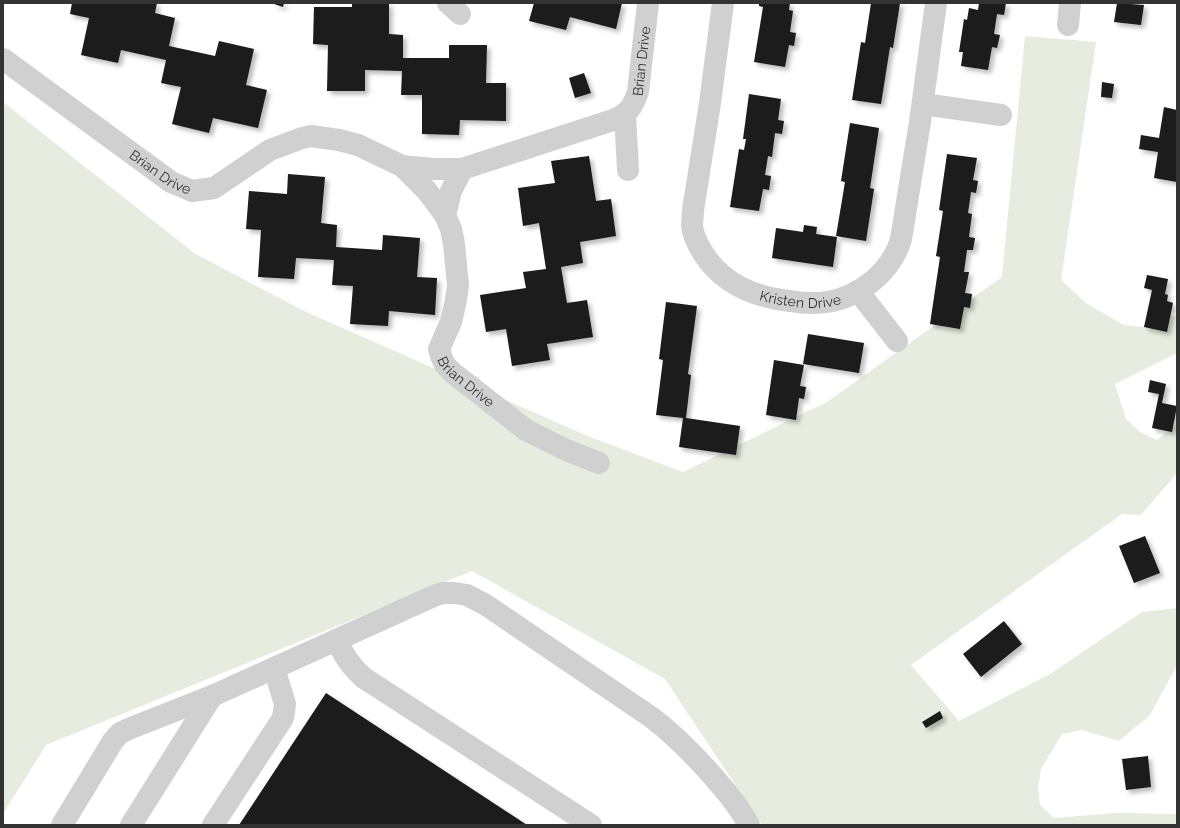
<svg xmlns="http://www.w3.org/2000/svg" width="1180" height="828" font-family="Raleway,sans-serif">
<style>
.green{fill:#e6ecdf}
.building{fill:#1a1a1a;filter:url(#shadow)}
.lines{fill:none;stroke-linecap:round;stroke-linejoin:round}
.minor{stroke:#d0d0d0;stroke-width:22}
.labels{text-anchor:middle;stroke-width:4;stroke-linejoin:round;paint-order:stroke}
.street-label{font-size:14px;fill:#333;stroke:#fff}
</style>
<defs>
<filter id="shadow"><feDropShadow dx="3.5" dy="3.5" stdDeviation="2" flood-color="#0004"/></filter>
</defs>
<rect width="100%" height="100%" fill="#fff"/>
<path class="green" d="M1025 36 1096 42 1061 280 1087 304 1124 325 1142 327 1158 317 1177 316V353L1115 384 1126 419 1140 432 1157 440 1177 424V473L1141 515 1122 514 911 665 959 721 1050 674 1142 612 1177 608V665L1150 715 1119 741 1082 730 1062 734 1041 769 1038 788 1040 805 1054 818 1115 813 1177 814V825H762L665 679 472 571 46 745 3 814V102L194 253 304 311 585 435 683 472 827 402 1002 277Z"/>
<path class="building" d="M72 3H157L155 13 175 18 169 46 215 56 219 41 254 49 246 85 267 90 258 128 213 118 209 133 172 124 181 87 161 83 166 60 121 50 118 63 81 55 89 18 70 14Z
M271 3H284L283 7Z
M352 3H389V34L403 35V58H449V45H487L486 83H506V121L460 120 459 135 422 134V95H401L402 71 365 70V91H327L328 45 313 44 314 7H352Z
M534 3H622L616 29 570 17 566 30 529 21Z
M759 3H790L789 10 793 11 790 32 796 33 794 46 789 45 785 67 754 62 763 7 759 6Z
M871 3H900L893 48 890 47 881 104 852 100 861 42 865 43Z
M979 3H1006L1004 15 997 14 994 34 1000 35 997 48 992 47 988 70 961 66 963 52H959L964 19 967 20 969 8 978 10Z
M1117 3 1144 5 1141 25 1114 22Z
M584 73 591 93 575 98 569 78Z
M1102 82 1114 84 1112 98 1101 97Z
M749 94 781 99 778 120 784 121 782 134 775 133 772 157 768 156 765 175 771 176 769 190 763 189 759 211 730 207 739 149 744 150 746 139H743Z
M1164 107 1177 110V182L1154 178 1158 152 1139 149 1141 135 1159 138Z
M850 123 879 128 870 188 874 189 866 241 836 236 845 182 841 181Z
M947 154 977 158 973 180 978 181 976 193 971 192 968 213 972 214 969 237 975 238 973 250H967L964 272H969L965 293 972 294 970 308 964 307 960 329 930 324 940 257 936 256 943 211 939 210Z
M589 156 596 201 611 199 616 236 580 242 583 263 561 267 567 303 587 300 593 337 547 344 550 360 512 366 506 329 486 332 480 295 526 288 523 272 546 269 539 223 523 226 518 188 555 183 551 161Z
M288 174 325 177 321 223 337 225 336 247 382 250 383 235 420 238 417 277 437 278 435 315 389 311 388 326 350 324 353 286 332 285 334 260 296 258 294 279 258 277 261 230 246 229 249 191 287 194Z
M804 225 817 227 816 234 837 237 833 267 772 258 776 228 803 232Z
M1147 275 1168 279 1165 294 1168 295 1167 301 1173 303 1167 332 1144 327 1152 290 1144 288Z
M666 302 697 306 688 374 691 375 686 418 740 426 736 455 679 447 683 418 656 415 663 360 659 359Z
M808 334 864 343 859 373 803 364Z
M774 360 804 365 800 386 806 387 804 399 799 398 796 420 766 415Z
M1150 380 1166 384 1162 403 1177 406 1172 432 1152 428 1159 394 1148 392Z
M1145 536 1160 573 1134 583 1119 546Z
M1004 621 1022 644 981 677 963 654Z
M326 693 527 825H239Z
M940 711 943 718 926 728 922 722Z
M1148 756 1151 787 1126 790 1122 759Z"/>
<g class="lines">
<g class="minor">
<path d="M448 3 460 14"/>
<path id="s1" d="M723 3 710 103 693 210C693 215 692 221 692 226 693 236 698 245 703 253 723 285 755 297 790 301 802 303 814 304 827 302 860 297 892 271 901 239L920 122 936 3"/>
<path d="M1068 25 1070 3"/>
<path id="s2" d="M3 59 171 182 192 191 214 188 270 150 302 138 311 136 339 140 358 145 402 166 427 191 445 215 451 229 454 244 458 285 456 300 451 322 439 349 441 356 445 365 453 373 526 430 564 449 599 463"/>
<path d="M923 104 1001 115"/>
<path d="M625 115 628 170"/>
<path id="s3" d="M402 166 433 169H462L613 120C629 113 632 108 638 92L648 3"/>
<path d="M445 215 451 191 462 169"/>
<path d="M858 291 897 341"/>
<path d="M336 640C344 655 351 667 364 678L591 825"/>
<path d="M62 825 113 741 120 733 131 728 212 696 436 595 444 593H455L467 595 486 605 651 717C680 739 705 766 728 794 736 804 743 814 749 825"/>
<path d="M131 825 212 696"/>
<path d="M213 825 283 718 285 704 274 668"/>
</g>
</g>
<g class="labels">
<g class="street-label">
<text dy="5" stroke="none"><textPath href="#s3" startOffset="289">Brian Drive</textPath></text>
<text dy="5" stroke="none"><textPath href="#s2" startOffset="194">Brian Drive</textPath></text>
<text dy="5" stroke="none"><textPath href="#s1" startOffset="368">Kristen Drive</textPath></text>
<text dy="5" stroke="none"><textPath href="#s2" startOffset="709">Brian Drive</textPath></text>
</g>
</g>
<rect width="1180" height="828" fill="none" stroke="#333333" stroke-width="8"/>
</svg>
